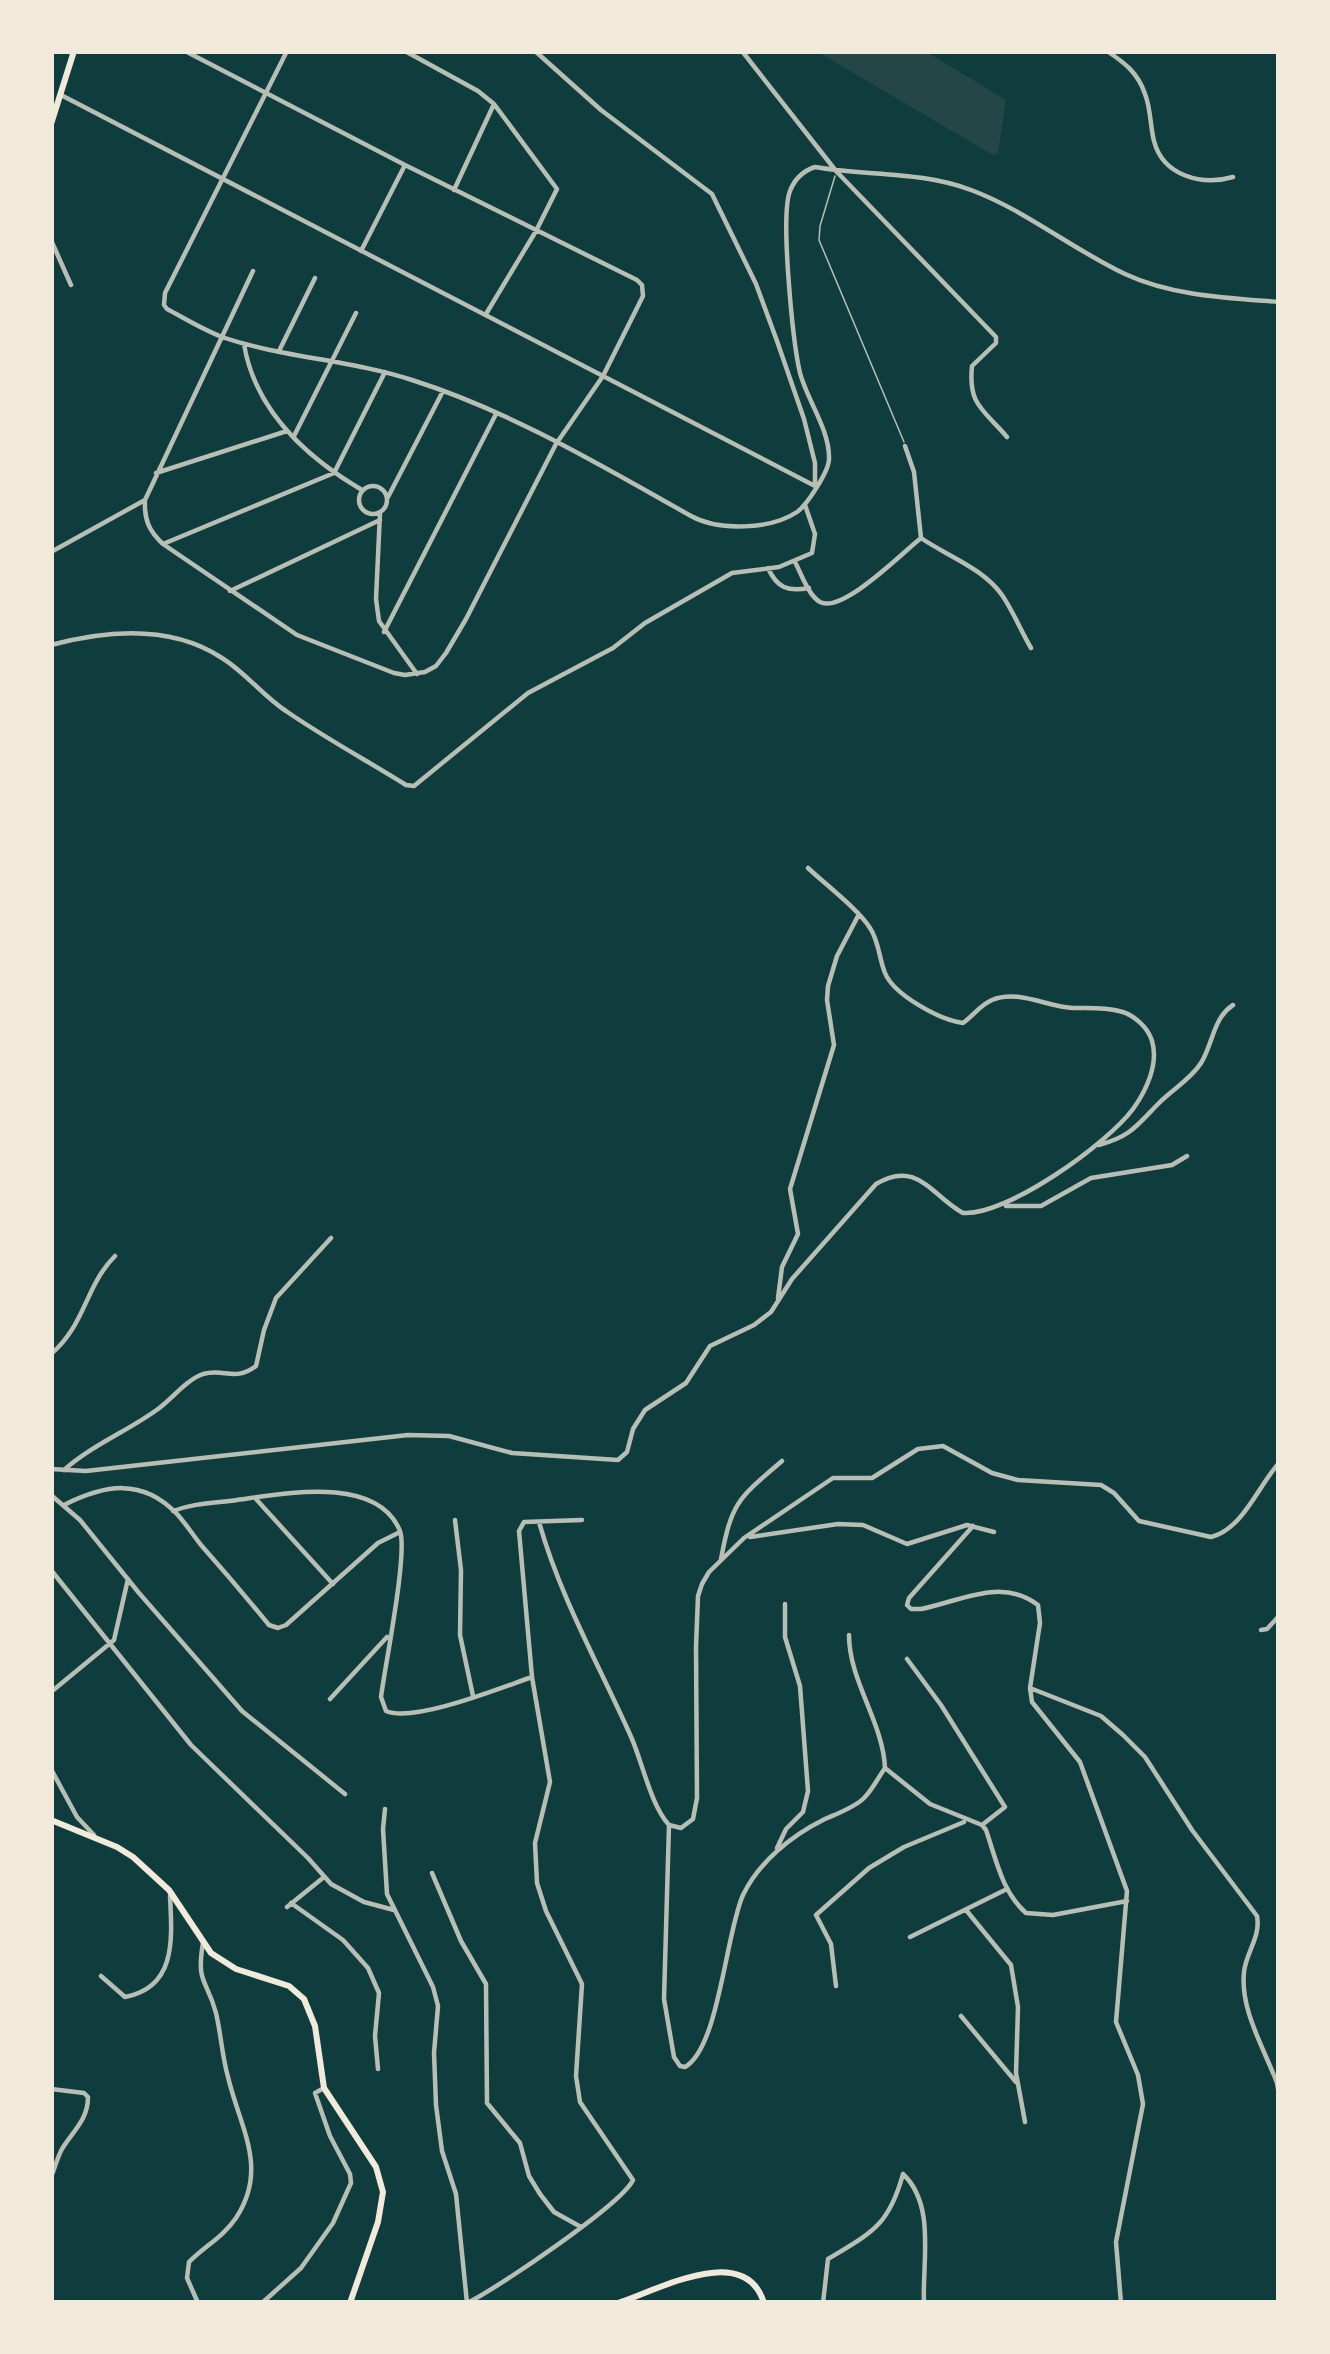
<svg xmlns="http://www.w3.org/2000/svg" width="1330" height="2354" font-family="Cabin,sans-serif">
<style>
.green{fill:#244646}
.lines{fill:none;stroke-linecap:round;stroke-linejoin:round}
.service{stroke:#b8beb3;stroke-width:1.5}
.minor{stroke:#b8beb3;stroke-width:4.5}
.secondary{stroke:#f1e9da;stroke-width:6}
</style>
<rect width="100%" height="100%" fill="#0f3d3e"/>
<path class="green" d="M816 51H925L1006 100 998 153 994 155 986 151Z"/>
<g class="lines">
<path class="service" d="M835 176 820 226 819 240 904 442"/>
<path class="minor" d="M287 51 165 293 164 305 167 309C186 319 205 331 225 338 285 358 351 360 412 380 510 411 602 466 691 516 718 531 770 530 797 512 807 505 829 471 829 459 830 430 807 400 800 373 793 343 780 216 790 191 795 178 803 171 815 167 866 176 922 171 971 190 1025 210 1072 249 1125 274 1172 296 1228 298 1279 302
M405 51 478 91 494 104 557 189 536 231 486 314
M535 51 601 110 712 194 756 284 777 341 804 419 815 463V486
M742 51 836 171 996 337V343L972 366C968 405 983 409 1007 437
M1107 51C1125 63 1138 73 1145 94 1151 109 1150 126 1154 141 1163 176 1202 186 1233 177
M61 95 815 486
M454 190 494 104
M51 240 71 285
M361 251 405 165
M244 344C255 411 306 457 362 490
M280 349 315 278
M294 436 356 313
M905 446 914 472 921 538C947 556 983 568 1002 595 1013 611 1021 631 1031 648
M156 473 287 431
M359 500a14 14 0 1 1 28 0a14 14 0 1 1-28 0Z
M388 497 443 391
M145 500C144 520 149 531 163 544L297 635 394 673 405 675 425 672 436 666 446 653 466 619 556 444 603 376 643 296 642 285 637 280 405 165 185 51
M380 513 376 599 379 621 417 674
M163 544 334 473 385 372
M51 552 145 500 253 271
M795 562C801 573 808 595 820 602 842 614 902 553 921 538
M768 568C777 588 788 592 809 588
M230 591 380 520
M384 632 496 414
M51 645C107 630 172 625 222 658 246 673 263 696 286 711 325 738 366 760 406 785L414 786 528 693 613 648 645 623 732 573 779 567 812 553 815 534 805 505
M1099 1145C1132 1136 1137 1125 1160 1102 1173 1089 1191 1079 1201 1063 1213 1044 1213 1018 1233 1005
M1006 1206H1041L1091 1178 1172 1165 1187 1156
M778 1298 782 1267 798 1234 790 1189 834 1045 827 1000 828 986 837 956 858 916
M51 1354C86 1324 85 1286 115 1256
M51 1469 86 1471 408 1435 449 1436 512 1453 618 1460 627 1452 633 1429 645 1410 686 1383 710 1346 754 1325 771 1312 792 1279 876 1184C917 1159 932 1196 963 1213 1007 1216 1107 1144 1133 1109 1146 1091 1159 1064 1152 1041 1148 1027 1133 1014 1119 1011 1105 1007 1088 1008 1073 1008 1048 1007 1017 989 992 1000 980 1005 973 1016 963 1023 940 1020 894 995 885 973 879 959 879 941 870 928 859 910 825 884 808 868
M64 1470C92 1445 128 1431 158 1409 172 1399 186 1380 203 1374 224 1368 235 1382 256 1366L264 1330 276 1298 331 1238
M51 1495 80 1520 139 1593 242 1711 345 1794
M256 1499 333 1584
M64 1505C104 1485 142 1477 177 1514 186 1524 193 1535 201 1545 224 1571 247 1598 269 1625L278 1628 286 1625 378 1543 398 1533
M173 1511C194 1503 215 1503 237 1500 282 1494 377 1474 400 1531 408 1553 385 1666 381 1697L386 1711C414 1723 500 1688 532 1677
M455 1520 461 1570 460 1635 473 1696
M539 1522C560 1597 600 1667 632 1739 643 1765 651 1805 669 1825L681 1828 693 1819 697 1798 696 1647 698 1596 702 1584 709 1572 744 1538 833 1478H872L918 1449 943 1446 992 1473 1018 1480 1101 1485 1114 1493 1139 1521 1211 1537C1243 1529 1258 1486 1279 1463
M973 1526 909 1598 907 1605 911 1609H921C961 1601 1001 1577 1038 1605L1040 1623 1030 1688 1032 1702 1080 1762 1127 1891 1116 2022 1138 2075 1143 2104 1116 2242 1121 2303
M750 1537 838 1524 863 1525 907 1544 967 1525 994 1532
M721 1559C732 1501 738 1499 782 1461
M51 1570 191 1745 308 1858 331 1884 364 1902 394 1910
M1261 1630 1267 1629 1279 1616
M849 1635C849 1681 883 1722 885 1768
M907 1659 941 1705 1005 1807 982 1825
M1030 1688 1101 1716 1123 1735 1145 1757 1192 1830 1257 1916C1261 1937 1246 1952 1244 1972 1240 2010 1264 2048 1277 2083L1279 2095
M51 1692 114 1640 128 1579
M330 1699 387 1637
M885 1768 930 1804 982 1825 986 1830C996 1859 1002 1892 1026 1913L1053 1915 1127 1901
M51 1769 77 1817 94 1835
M385 1809 383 1829 387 1894 433 1987 438 2006 434 2053 436 2105 442 2151 456 2194 467 2303C495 2290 622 2204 633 2180L580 2102 576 2076 582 1984 546 1911 537 1883 535 1843 550 1782 532 1677 519 1531 524 1522 582 1520
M669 1825 664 1999 674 2057 680 2066 685 2067C719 2048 726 1932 743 1895 759 1862 791 1836 823 1820 836 1814 854 1808 864 1798 872 1790 878 1778 885 1768
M777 1848 786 1829 803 1812 808 1791 800 1686 785 1637V1604
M432 1873 461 1941 486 1984 487 2103 520 2143 529 2176 540 2194 554 2212 581 2227
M291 1903 343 1940 368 1968 379 1993 375 2036 378 2069
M287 1907 324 1877
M966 1910 1011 1965 1018 2007 1016 2073 1025 2122
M910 1937 1007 1889
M101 1976 125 1997C177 1987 172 1938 170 1896
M836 1986 831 1944 816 1915 869 1868 904 1847 964 1822
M961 2016 1016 2082
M51 2089 84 2093 88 2097C88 2120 73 2131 62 2149 57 2158 55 2168 51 2177
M903 2174C936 2205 922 2262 924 2303
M198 2303 187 2278 189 2262C205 2246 223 2237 236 2218 269 2168 240 2128 228 2077 222 2056 221 2034 216 2013 207 1979 196 1984 203 1943
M262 2303 301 2268 333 2223 351 2183 350 2174 330 2136 315 2093 324 2088
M823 2303 828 2259C873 2232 889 2225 903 2174"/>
<path class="secondary" d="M51 124 74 51
M51 1820 117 1847 133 1857 169 1890 211 1953 236 1969 289 1986 304 1999 315 2026 324 2088 376 2167 383 2192 378 2222 350 2303
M618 2303C658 2290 745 2241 764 2303"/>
</g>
<rect width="1330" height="2354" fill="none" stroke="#f1e9da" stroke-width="108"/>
</svg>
